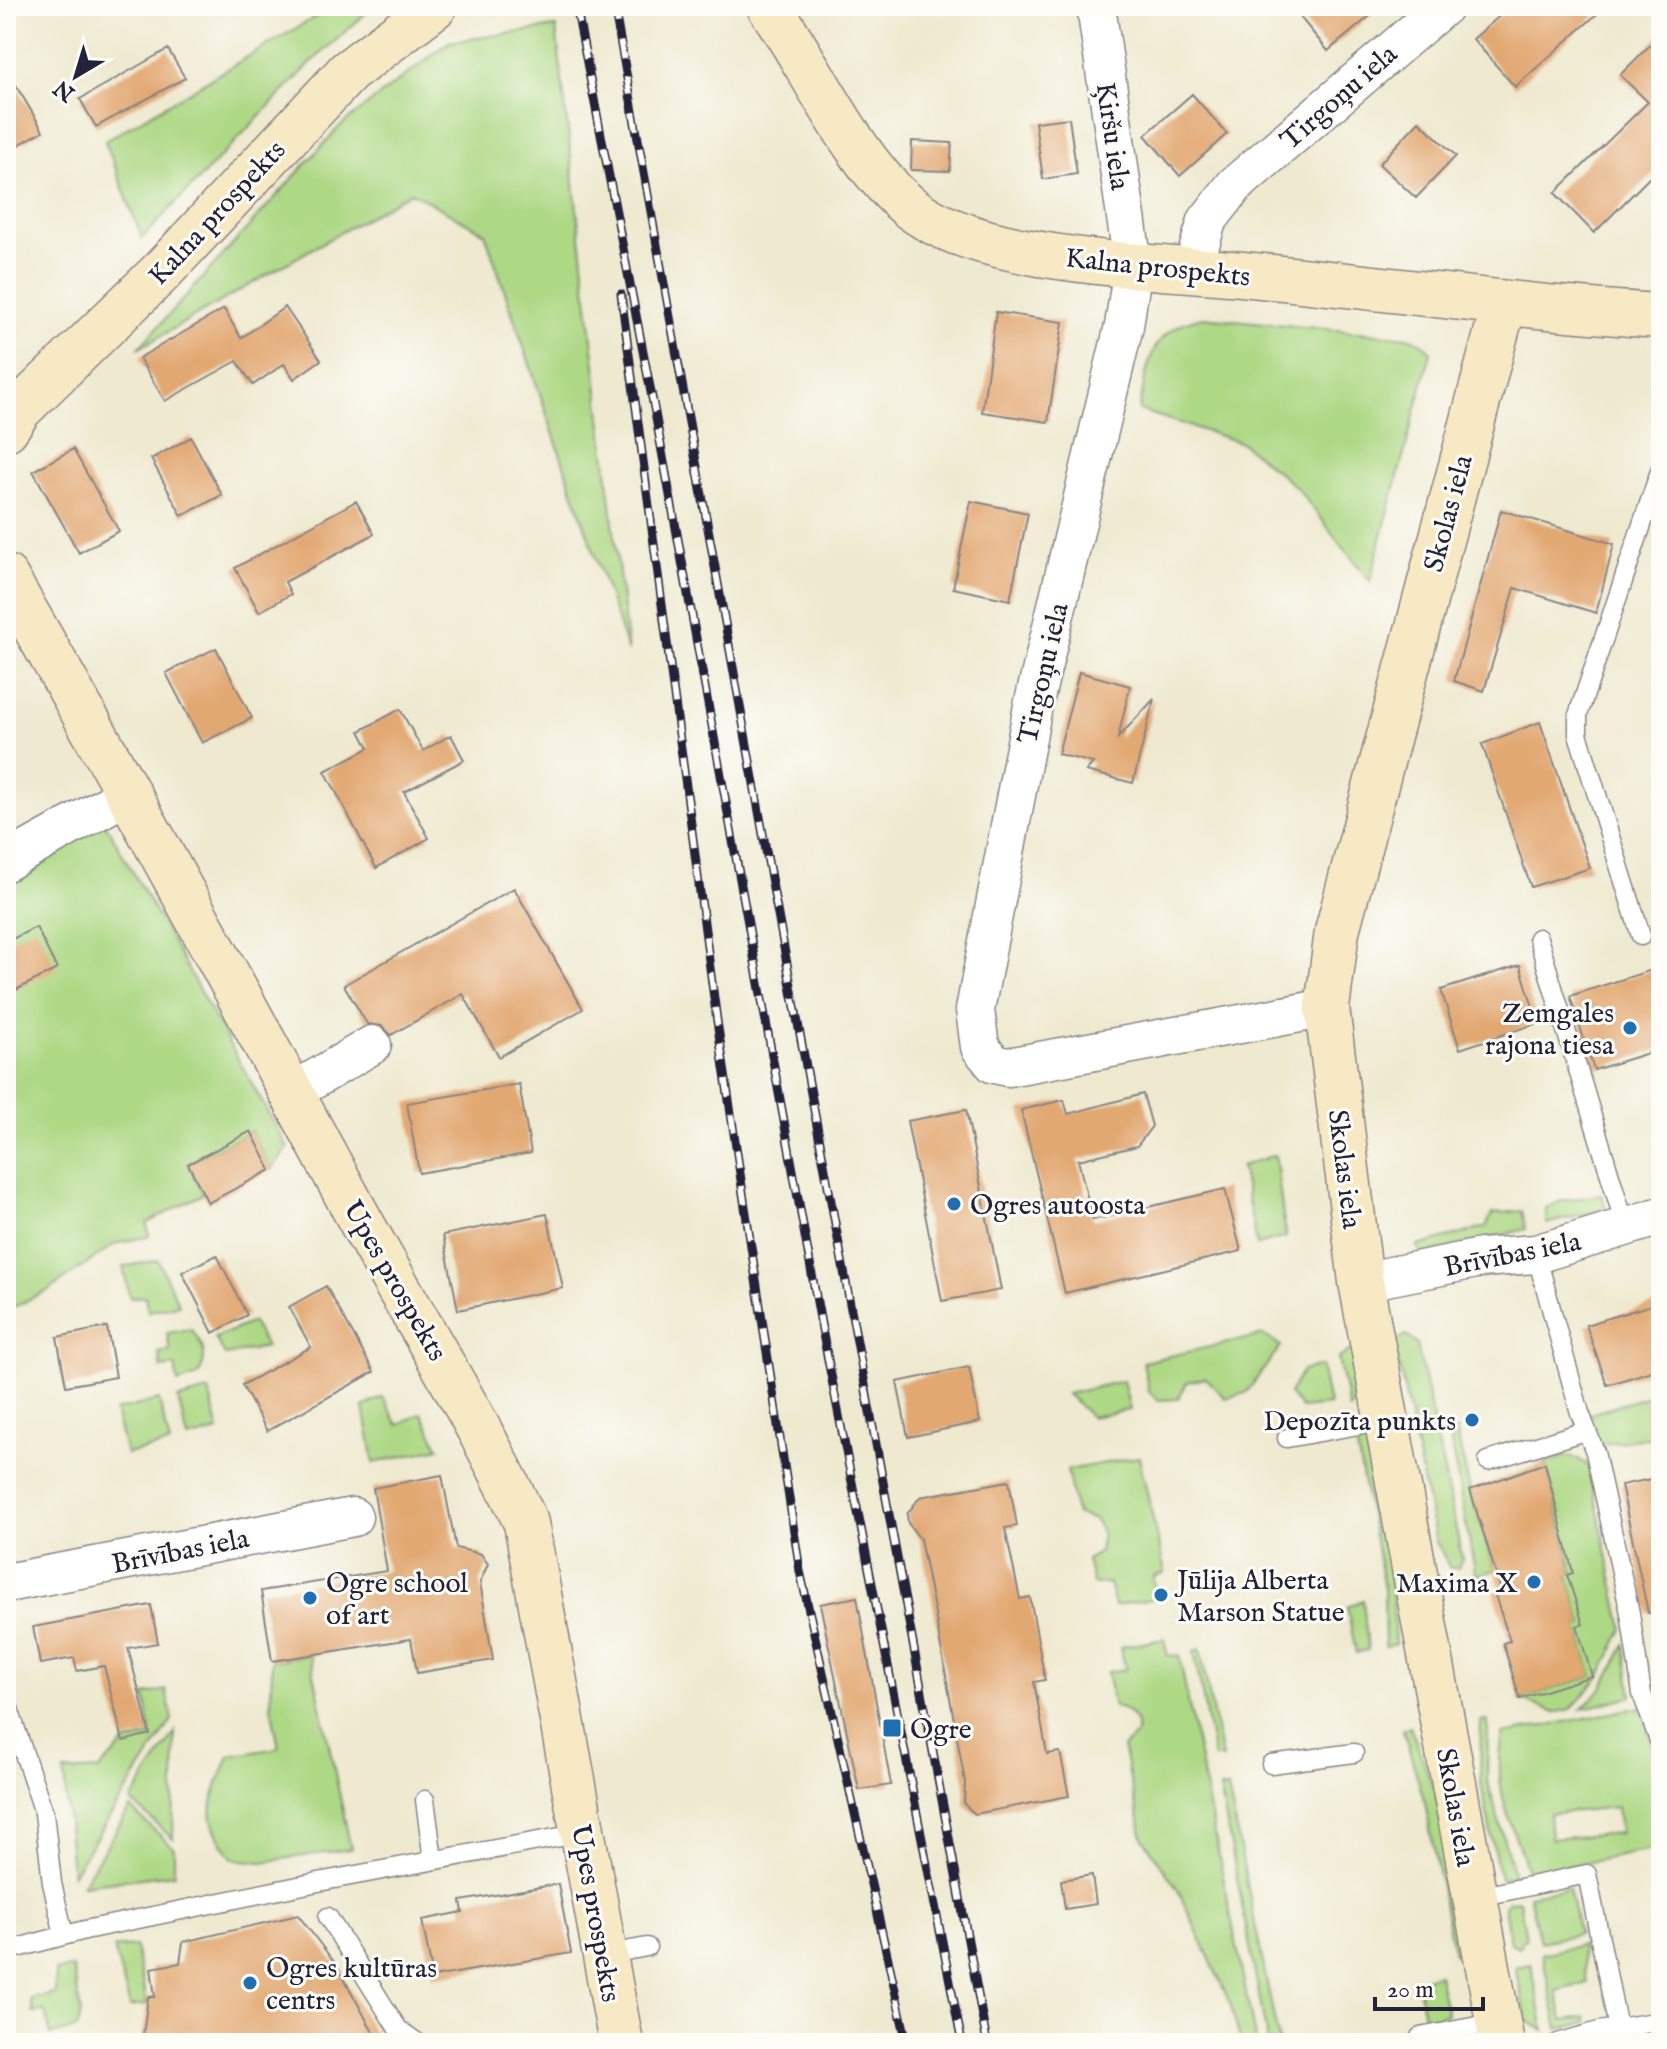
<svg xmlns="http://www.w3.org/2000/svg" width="1667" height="2049" font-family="'IM FELL English',serif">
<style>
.green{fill:#add884;stroke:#687d60;stroke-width:2;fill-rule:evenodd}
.building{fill:#e2a872}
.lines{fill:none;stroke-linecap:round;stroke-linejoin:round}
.lane-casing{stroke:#888685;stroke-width:21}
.street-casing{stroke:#888685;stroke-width:41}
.secondary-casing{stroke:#888685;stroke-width:47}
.lane{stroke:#fff;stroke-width:18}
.street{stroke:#fff;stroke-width:38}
.secondary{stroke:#f7e9c3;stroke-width:44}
.rail-casing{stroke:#22223b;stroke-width:9}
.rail{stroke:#fdfcf7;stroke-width:6;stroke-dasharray:18;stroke-linecap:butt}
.poi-dot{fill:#1f6fb2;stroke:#fdfcf7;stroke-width:3}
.labels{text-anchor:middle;stroke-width:6;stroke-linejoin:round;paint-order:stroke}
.street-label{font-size:28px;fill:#22223b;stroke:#fdfcf7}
.poi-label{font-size:28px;fill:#22223b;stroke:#fdfcf7;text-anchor:start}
</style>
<rect width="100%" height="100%" fill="#fdfcf7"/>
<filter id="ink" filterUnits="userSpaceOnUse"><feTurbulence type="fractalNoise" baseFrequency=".0125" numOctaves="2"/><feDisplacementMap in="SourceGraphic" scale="16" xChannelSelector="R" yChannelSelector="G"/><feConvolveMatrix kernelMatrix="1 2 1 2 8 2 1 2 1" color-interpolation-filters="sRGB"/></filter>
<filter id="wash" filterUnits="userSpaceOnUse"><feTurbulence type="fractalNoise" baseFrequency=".006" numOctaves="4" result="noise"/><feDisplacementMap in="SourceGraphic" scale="32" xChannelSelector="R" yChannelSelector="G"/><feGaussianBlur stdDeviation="1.8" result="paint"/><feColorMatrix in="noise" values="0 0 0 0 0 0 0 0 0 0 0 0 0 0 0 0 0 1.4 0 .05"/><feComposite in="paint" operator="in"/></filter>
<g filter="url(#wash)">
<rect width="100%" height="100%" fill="#eee9cf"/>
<path class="green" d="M334 6H374L314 60 142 238 105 141Z
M556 27 628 652 485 233 411 192 138 349 339 127 449 42Z
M1203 317 1408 337 1423 343 1431 352 1370 581 1296 487 1242 443 1139 410C1148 364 1149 328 1203 317Z
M104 821 288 1148 271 1170 251 1131 188 1164 203 1194 147 1223 149 1236 115 1244 49 1290 6 1311V877Z
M1275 1155 1286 1237 1257 1245 1241 1166Z
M1602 1195 1606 1209 1546 1224V1208L1564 1200Z
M1522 1211 1526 1229 1421 1255 1418 1246 1486 1227 1492 1214Z
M158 1260 179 1305 148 1311 145 1296 130 1298 123 1267Z
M252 1322 266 1347 225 1355 215 1338Z
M191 1329C204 1346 209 1356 198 1376L178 1383 175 1366 161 1368 159 1353 170 1351 167 1333Z
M1263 1335 1281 1346 1246 1393 1225 1398 1206 1378 1187 1382 1178 1399 1159 1400 1149 1392 1143 1362Z
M1407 1336 1417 1344 1462 1558 1458 1568H1450L1436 1542 1394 1341Z
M1356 1346C1360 1369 1370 1394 1349 1409L1338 1359Z
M1321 1366 1329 1405 1301 1408 1289 1394 1302 1371Z
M1123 1381 1130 1410 1091 1417 1067 1394Z
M209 1391 219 1431 188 1439 178 1399Z
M1661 1392V1436L1597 1445 1587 1415Z
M383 1397 398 1425 422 1413 439 1448 374 1463 364 1407Z
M159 1400 170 1444 126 1454 115 1411Z
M1456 1431 1470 1490 1495 1570 1476 1576 1449 1433Z
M1367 1441 1375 1449 1391 1565 1395 1644 1385 1647 1384 1589 1356 1442Z
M1568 1456 1588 1464 1623 1629 1599 1678 1571 1709 1555 1713 1520 1699 1592 1676 1577 1626 1583 1624 1567 1575 1573 1572 1545 1463Z
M1139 1457 1165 1573 1153 1577 1156 1598 1115 1606 1109 1583 1093 1584 1087 1560 1099 1552 1102 1533 1095 1520 1076 1514 1067 1470Z
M1363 1600 1368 1650 1356 1653 1347 1607Z
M1164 1639 1168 1656 1179 1655 1256 2043H1241L1230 2003 1178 1890 1143 1838 1123 1747 1136 1735C1139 1718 1130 1710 1114 1707L1107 1672 1126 1669 1120 1647Z
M1625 1645 1632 1696 1582 1709 1603 1687Z
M1200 1649 1222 1758H1214L1194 1651Z
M310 1655 351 1849 262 1862 233 1859C200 1815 210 1804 229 1756L279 1748 271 1705 272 1661Z
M166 1690 172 1720 72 1875 64 1772 99 1770 125 1743 151 1736 145 1695Z
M1642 1707 1654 1748 1661 1757V1848L1528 1874C1511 1816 1492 1797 1503 1734ZM1617 1807 1620 1833 1551 1839 1549 1814Z
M1481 1721H1488L1487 1779 1514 1875 1500 1879 1480 1779Z
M1410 1726 1435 1792 1471 1952 1454 1955 1425 1803 1403 1730Z
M175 1732 173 1839 131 1801Z
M1220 1788H1228L1279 2043H1268Z
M130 1808 174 1848V1874L82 1885Z
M1569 1888 1579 1934 1540 1942 1529 1895Z
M1519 1900 1526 1936 1519 1947 1510 1943 1504 1906 1508 1901Z
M1581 1945 1587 1983 1557 1991 1563 2020 1587 2017V2023L1558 2029 1542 1954Z
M135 1946 147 2005 130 2007 114 1948Z
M1531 1964 1544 2030 1527 2021 1515 1967Z
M73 1968 81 2012 76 2029 51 2035 45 2011 33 2013 31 1999 55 1994 56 1971Z
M1438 1974 1447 2014 1425 2020 1416 1981Z"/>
<g id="blocks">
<path class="building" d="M1291 6H1382L1328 51Z
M1511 6H1606L1515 87 1473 39Z
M1661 34V166L1594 233 1555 193 1648 102 1620 75Z
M168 49 185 78 96 127 80 99Z
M6 68 43 131 6 152Z
M1192 94 1227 134 1180 176 1145 135Z
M1069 118 1077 174 1043 179 1035 122Z
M1419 121 1456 156 1416 198 1379 164Z
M912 141 952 143 950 171 911 170Z
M285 307 321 360 294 379 284 364 253 385 237 361 165 401 139 358 224 309 241 338Z
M996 312 1063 322 1048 422 982 412Z
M191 437 222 495 182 516 151 459Z
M73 449 119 531 79 553 33 471Z
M356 501 374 534 285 582 291 594 259 612 235 568Z
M971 501 1028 513 1010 600 953 588Z
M1501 510 1614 544 1596 613 1515 588 1484 691 1454 681Z
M216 648 252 718 202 743 166 673Z
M1079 672 1130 686 1118 738 1154 699 1133 783 1086 771 1093 763 1058 754Z
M400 709 423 751 451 735 464 760 404 792 429 838 376 868 325 771 369 748 360 731Z
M1540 722 1590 868 1531 887 1482 744Z
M514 888 583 1009 499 1057 463 994 391 1035 382 1026 367 1024 344 985Z
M36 927 57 969 6 995V942Z
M1520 965 1538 1023 1460 1049 1441 990Z
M1661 967V1049L1594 1070 1570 996Z
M519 1084 531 1153 419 1173 407 1103Z
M1143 1094 1152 1126 1137 1146 1078 1160 1093 1220 1225 1189 1241 1251 1065 1293 1021 1110 1064 1100 1068 1114Z
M966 1110 1001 1290 942 1301 907 1121Z
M251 1131 271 1170 208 1203 188 1164Z
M547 1214 563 1288 458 1310 443 1235Z
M217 1255 247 1315 213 1333 182 1272Z
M326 1286 374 1372 267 1431 242 1385 311 1347 289 1307Z
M1661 1302V1368L1607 1385 1586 1325Z
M107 1327 116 1377 66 1386 57 1337Z
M969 1367 980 1422 908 1437 897 1382Z
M1545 1463 1573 1573 1567 1575 1583 1624 1577 1626 1592 1676 1520 1699 1503 1643 1510 1641 1494 1592 1501 1590 1470 1490Z
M442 1475 456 1548 481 1554 488 1564 480 1582 493 1660 417 1673 411 1639 272 1661 261 1591 387 1571 373 1488Z
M1661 1477V1612L1648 1613 1621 1485Z
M1009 1481 1017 1526 1005 1528 1020 1599 1030 1597 1045 1680 1034 1682 1047 1754 1060 1752 1069 1796 975 1814 964 1804 965 1782 935 1614 920 1539 908 1523 907 1514 920 1497Z
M857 1597 891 1785 859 1790 820 1604Z
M151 1605 158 1643 128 1648 150 1734 123 1741 104 1666 77 1671 74 1658 40 1664 33 1627Z
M1092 1875 1096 1904 1065 1909 1061 1880Z
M558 1884 571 1953 433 1977 422 1920 463 1912 461 1901Z
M298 1915 338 1967 379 2043H142L148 1997H155L151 1968 180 1963 183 1942Z"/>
</g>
</g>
<g filter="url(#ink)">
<use href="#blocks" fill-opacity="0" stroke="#888685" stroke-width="2"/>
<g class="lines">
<defs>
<path id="lane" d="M1641 936 1578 734V715L1661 468
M1538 938 1626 1228
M1536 1254 1580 1413 1595 1452 1630 1613 1642 1694 1661 1746
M1287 1438 1386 1420
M1488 1461 1585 1431
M6 1700 44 1813 52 1883 64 1935
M1271 1764 1354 1753
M425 1800 433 1860
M1474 1898 1587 1874 1618 2028
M328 1917 398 2029 418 2043
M6 1951 85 1930 313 1883 582 1833
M604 1955 647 1947
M1420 2037 1498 2022
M1558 2043 1599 2031 1661 2021"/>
<path id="street" d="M1096 6 1133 266 1124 326 1033 706 975 1010 980 1047 994 1064 1008 1067 1327 1008
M1192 271 1207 221 1235 185 1444 6
M6 862 128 794
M293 1092 372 1045
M1361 1282 1481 1258 1536 1254 1661 1216
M6 1583 353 1517"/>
<path id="secondary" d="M769 6C811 66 855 165 911 208 983 264 1160 266 1252 275 1388 288 1524 308 1661 316
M6 429 20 409 160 273 348 72 435 6
M6 577C126 785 240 997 354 1209 411 1314 476 1414 526 1523L621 2043
M1502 2043 1361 1282 1327 1008 1337 931 1504 304"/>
</defs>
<use href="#lane" class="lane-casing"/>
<use href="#street" class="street-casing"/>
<use href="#secondary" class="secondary-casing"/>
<use href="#lane" class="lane"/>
<use href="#street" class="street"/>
<use href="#secondary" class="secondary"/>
<defs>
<path id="rail" d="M576 6 655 413 821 1324 962 2043
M614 6 767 856 987 2043
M621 294 717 1021 800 1571 907 2043"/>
</defs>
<use href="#rail" class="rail-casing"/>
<use href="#rail" class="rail"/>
</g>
</g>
<g class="poi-dot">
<circle cx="1630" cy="1028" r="8"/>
<circle cx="954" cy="1204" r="8"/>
<circle cx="1472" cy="1420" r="8"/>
<circle cx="1534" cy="1582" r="8"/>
<circle cx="1161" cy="1595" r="8"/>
<circle cx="310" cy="1598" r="8"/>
<rect x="882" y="1718" width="20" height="20" rx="4"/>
<circle cx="250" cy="1983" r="8"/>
</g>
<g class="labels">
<g class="street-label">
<text transform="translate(1338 96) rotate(-41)" y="10">Tirgoņu iela</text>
<text transform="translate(1114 136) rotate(82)" y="10">Ķiršu iela</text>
<text transform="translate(216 212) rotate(-47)" y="10">Kalna prospekts</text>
<text transform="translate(1158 266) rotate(6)" y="10">Kalna prospekts</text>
<text transform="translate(1447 513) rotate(-75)" y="10">Skolas iela</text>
<text transform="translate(1042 673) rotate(-77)" y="10">Tirgoņu iela</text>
<text transform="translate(1346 1169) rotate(83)" y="10">Skolas iela</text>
<text transform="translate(1512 1253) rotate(-11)" y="10">Brīvības iela</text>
<text transform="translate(396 1280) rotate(60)" y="10">Upes prospekts</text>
<text transform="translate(180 1550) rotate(-11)" y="10">Brīvības iela</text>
<text transform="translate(1457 1807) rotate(80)" y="10">Skolas iela</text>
<text transform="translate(597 1913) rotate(80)" y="10">Upes prospekts</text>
</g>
<g class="poi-label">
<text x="1614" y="1022" text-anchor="end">Zemgales<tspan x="1614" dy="32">rajona tiesa</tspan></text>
<text x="970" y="1214">Ogres autoosta</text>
<text x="1456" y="1430" text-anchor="end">Depozīta punkts</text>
<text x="1177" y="1589">Jūlija Alberta<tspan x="1177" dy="32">Marson Statue</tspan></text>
<text x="326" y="1592">Ogre school<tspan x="326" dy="32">of art</tspan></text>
<text x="1518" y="1592" text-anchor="end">Maxima X</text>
<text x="910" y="1738">Ogre</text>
<text x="266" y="1977">Ogres kultūras<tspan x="266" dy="32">centrs</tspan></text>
</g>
</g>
<rect width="1667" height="2049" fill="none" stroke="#fdfcf7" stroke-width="32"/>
<g transform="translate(76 76) rotate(218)" stroke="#fdfcf7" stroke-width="6" paint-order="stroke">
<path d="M0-6L14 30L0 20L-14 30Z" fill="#22223b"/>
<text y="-12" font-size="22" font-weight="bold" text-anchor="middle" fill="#22223b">N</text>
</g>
<path d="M1375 1997v12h108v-12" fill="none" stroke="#22223b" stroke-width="4"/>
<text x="1387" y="1997" font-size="24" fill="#22223b" stroke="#fdfcf7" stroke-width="6" paint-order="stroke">20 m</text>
</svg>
